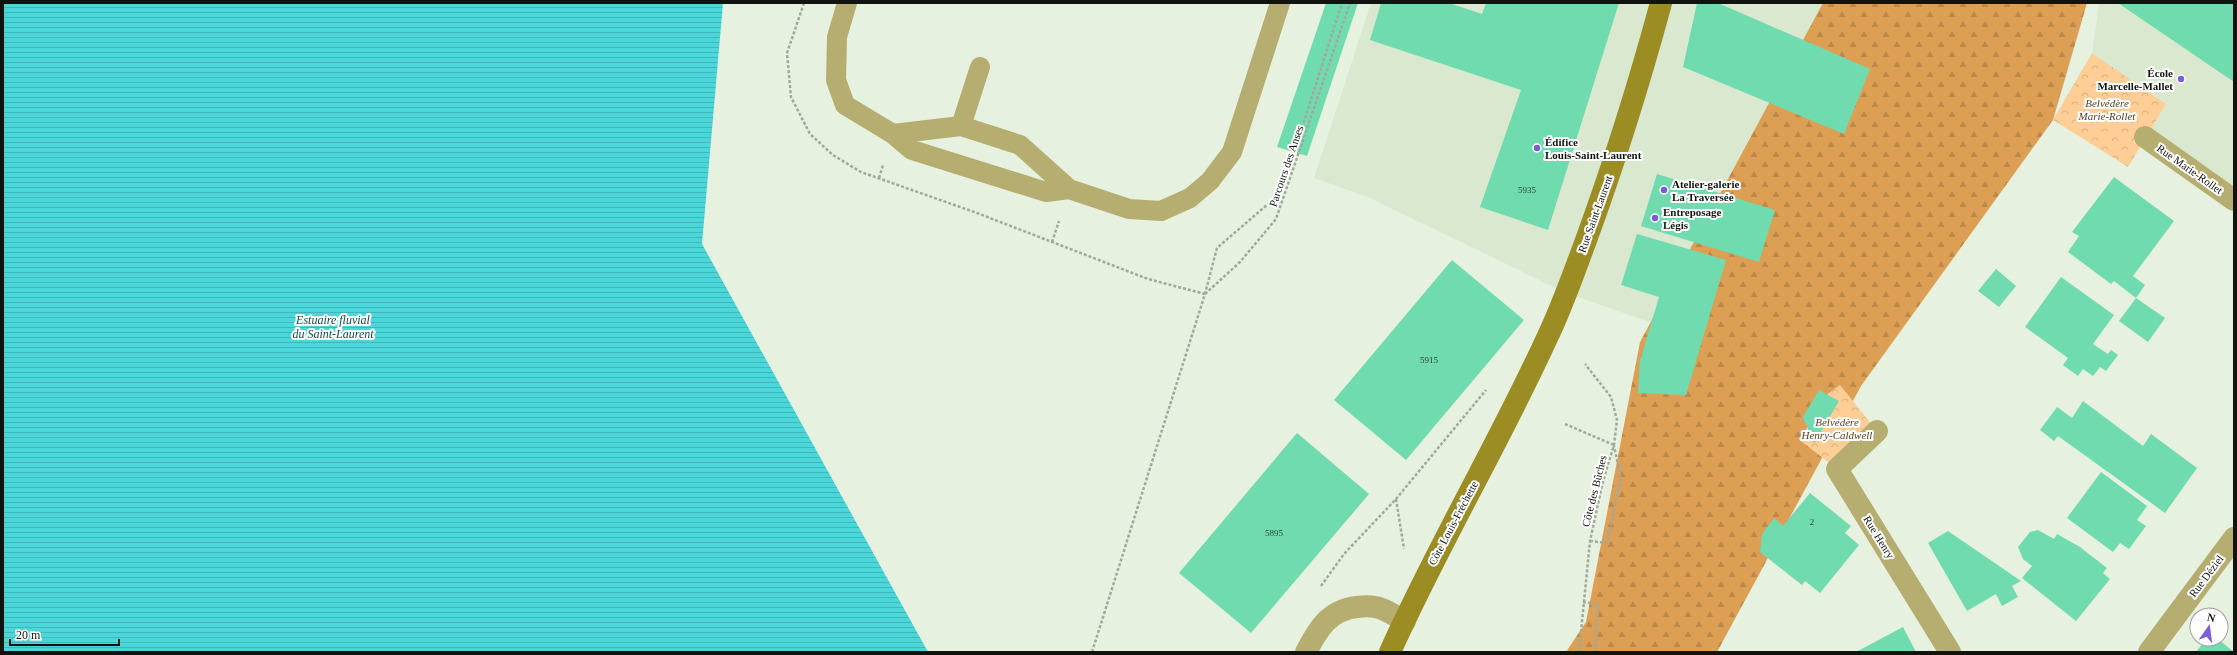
<svg xmlns="http://www.w3.org/2000/svg" width="2237" height="655" font-family="'Times New Roman',serif">
<style>
.built{fill:#d9e8cf}
.forest{fill:url(#forest-firs)}
.park{fill:url(#park-crowns)}
.water{fill:url(#water-rules)}
.building{fill:#71dbb0}
.lines{fill:none;stroke-linecap:round;stroke-linejoin:round}
.path{stroke:#a0a99b;stroke-width:2.5;stroke-dasharray:3 2;stroke-linecap:butt}
.service{stroke:#b6ae71;stroke-width:20}
.minor{stroke:#b6ae71;stroke-width:22}
.tertiary{stroke:#b6ae71;stroke-width:22}
.secondary{stroke:#9b8d24;stroke-width:22}
.poi-dot{fill:#7b5dd7;stroke:#fff;stroke-width:1.5}
.labels{text-anchor:middle;stroke-width:4;stroke-linejoin:round;paint-order:stroke}
.number-label{font-size:9px;fill:#294636}
.poi-label{font-size:11px;font-weight:bold;fill:#11140e;stroke:#fff;text-anchor:start}
.park-label{font-size:11px;font-style:italic;fill:#5b4020;stroke:#fff}
.street-label{font-size:11px;fill:#11140e;stroke:#fff}
.water-label{font-size:12px;font-style:italic;fill:#0d4c4c;stroke:#fff}
</style>
<defs>
<pattern id="forest-firs" width="22" height="20" patternUnits="userSpaceOnUse"><rect width="22" height="20" fill="#dd9f54"/><path d="M5 1l3.5 6h-7zM16 11l3.5 6h-7z" fill="#bd8848"/></pattern>
<pattern id="park-crowns" width="20" height="18" patternUnits="userSpaceOnUse"><rect width="20" height="18" fill="#ffce97"/><path d="M2 6a3 3 0 1 1 6 0M12 15a3 3 0 1 1 6 0" fill="none" stroke="#dab081"/></pattern>
<pattern id="water-rules" width="6" height="5" patternUnits="userSpaceOnUse"><rect width="6" height="5" fill="#4bd7d9"/><path d="M0 2.5h6" fill="none" stroke="#40b8b9"/></pattern>
</defs>
<rect width="100%" height="100%" fill="#e6f1df"/>
<path class="built" d="M1371 3H1823L1705 341 1566 293 1368 197 1314 178Z
M2099 3H2234V200L2145 137 2166 104 2092 53Z"/>
<path class="forest" d="M1823 3H2087L2053 120 1861 386 1717 652H1566L1586 622 1640 342Z"/>
<path class="park" d="M2092 53 2166 104 2128 167 2053 120Z
M1840 385 1877 431 1837 469 1801 441 1818 401Z"/>
<path class="water" d="M3 3H723L702 244 928 652H3Z"/>
<path class="building" d="M1326 3H1358L1307 156 1277 147Z
M1381 3H1449L1482 14 1486 3H1619L1548 230 1480 207 1521 90 1370 40Z
M1697 3H1718L1870 69 1844 134 1683 67Z
M2118 3H2234V82Z
M1657 174 1775 210 1759 262 1641 226Z
M2114 177 2174 221 2133 276 2145 285 2136 298 2114 281 2111 284 2068 252 2079 236 2072 232Z
M1637 234 1726 260 1686 395 1638 393 1640 361 1659 297 1621 285Z
M1452 260 1524 320 1406 460 1334 400Z
M1996 269 2016 286 1999 307 1978 291Z
M2061 277 2114 315 2093 344 2108 354 2111 350 2118 355 2106 371 2100 367 2093 376 2083 369 2078 376 2063 365 2068 358 2025 327Z
M2136 298 2165 318 2148 342 2119 321Z
M1819 390 1839 401 1814 444 1803 417Z
M2083 401 2143 446 2151 434 2197 468 2165 513 2058 436 2054 441 2040 430 2057 407 2072 418Z
M1297 433 1369 494 1251 633 1179 573Z
M2101 472 2147 506 2137 520 2146 526 2129 549 2120 543 2113 552 2067 518Z
M1810 493 1851 526 1845 533 1859 545 1820 593 1805 581 1802 585 1760 552 1762 534 1774 518 1783 526Z
M2038 530 2054 539 2057 534 2080 547 2107 568 2103 573 2110 579 2076 621 2022 578 2032 566 2023 559 2018 547 2030 532Z
M1948 531 2021 581 2012 586 2018 597 2002 606 1996 594 1967 611 1928 543Z
M1903 627 1916 652H1856Z
M2206 639H2218L2234 652H2196Z"/>
<g class="lines">
<path class="path" d="M804 3 787 53 791 97 810 134 833 155 861 172 977 213 1148 279 1205 294
M879 178 883 165
M1052 242 1059 221
M1205 294 1240 262 1276 219 1350 3
M1565 424 1614 445
M1396 499 1404 549
M1590 541 1607 543 1621 478 1614 446
M1321 586 1344 554 1396 499 1486 390
M1583 602 1598 604 1595 652
M1092 652 1205 294 1217 248 1275 198 1289 168 1342 3
M1579 652 1590 541 1603 481 1614 445 1617 420 1611 397 1585 364"/>
<path class="service" d="M847 3 837 37 836 80 845 105 893 134 912 150 1046 192 1069 189
M961 126 980 67
M893 134 961 126 1020 145 1069 189 1129 209 1161 211 1190 198 1210 181 1232 152 1280 3"/>
<path class="minor" d="M2145 137 2234 200
M1877 431 1837 469 1950 652
M2149 652 2234 538"/>
<path class="tertiary" d="M1306 652C1318 629 1329 610 1357 607 1365 606 1375 606 1382 609 1390 612 1397 617 1405 621"/>
<path class="secondary" d="M1390 652C1438 545 1498 445 1547 338 1562 307 1573 275 1585 243 1614 164 1639 84 1661 3"/>
</g>
<g class="poi-dot">
<circle cx="2181" cy="79" r="4"/>
<circle cx="1537" cy="148" r="4"/>
<circle cx="1664" cy="190" r="4"/>
<circle cx="1655" cy="218" r="4"/>
</g>
<g class="labels">
<g class="number-label">
<text x="1527" y="193">5935</text>
<text x="1429" y="363">5915</text>
<text x="1812" y="525">2</text>
<text x="1274" y="536">5895</text>
</g>
<g class="poi-label">
<text x="2173" y="77" text-anchor="end">École<tspan x="2173" dy="13">Marcelle-Mallet</tspan></text>
<text x="1545" y="146">Édifice<tspan x="1545" dy="13">Louis-Saint-Laurent</tspan></text>
<text x="1672" y="188">Atelier-galerie<tspan x="1672" dy="13">La Traversée</tspan></text>
<text x="1663" y="216">Entreposage<tspan x="1663" dy="13">Légis</tspan></text>
</g>
<g class="park-label">
<text x="2107" y="107">Belvédère<tspan x="2107" dy="13">Marie-Rollet</tspan></text>
<text x="1837" y="426">Belvédère<tspan x="1837" dy="13">Henry-Caldwell</tspan></text>
</g>
<g class="street-label">
<text transform="translate(1286 166) rotate(-71)" y="4">Parcours des Anses</text>
<text transform="translate(2190 169) rotate(35)" y="4">Rue Marie-Rollet</text>
<text transform="translate(1595 214) rotate(-70)" y="4">Rue Saint-Laurent</text>
<text transform="translate(1594 491) rotate(-76)" y="4">Côte des Bûches</text>
<text transform="translate(1453 523) rotate(-62)" y="4">Côte Louis-Fréchette</text>
<text transform="translate(1879 537) rotate(58)" y="4">Rue Henry</text>
<text transform="translate(2206 576) rotate(-53)" y="4">Rue Déziel</text>
</g>
<g class="water-label">
<text x="333" y="324">Estuaire fluvial<tspan x="333" dy="14">du Saint-Laurent</tspan></text>
</g>
</g>
<rect width="2237" height="655" fill="none" stroke="#11140e" stroke-width="8"/>
<g transform="translate(2209 627) rotate(14)"><circle r="19" fill="#ffffff" stroke="#a0a19f"/>
<path d="M0-3L7 15L0 10L-7 15Z" fill="#7b5dd7"/>
<text y="-6" font-size="11" font-weight="bold" text-anchor="middle" fill="#11140e">N</text>
</g>
<path d="M10 639v6h109v-6" fill="none" stroke="#11140e" stroke-width="2"/>
<text x="16" y="639" font-size="12" fill="#11140e" stroke="#ffffff" stroke-width="3" paint-order="stroke">20 m</text>
</svg>
